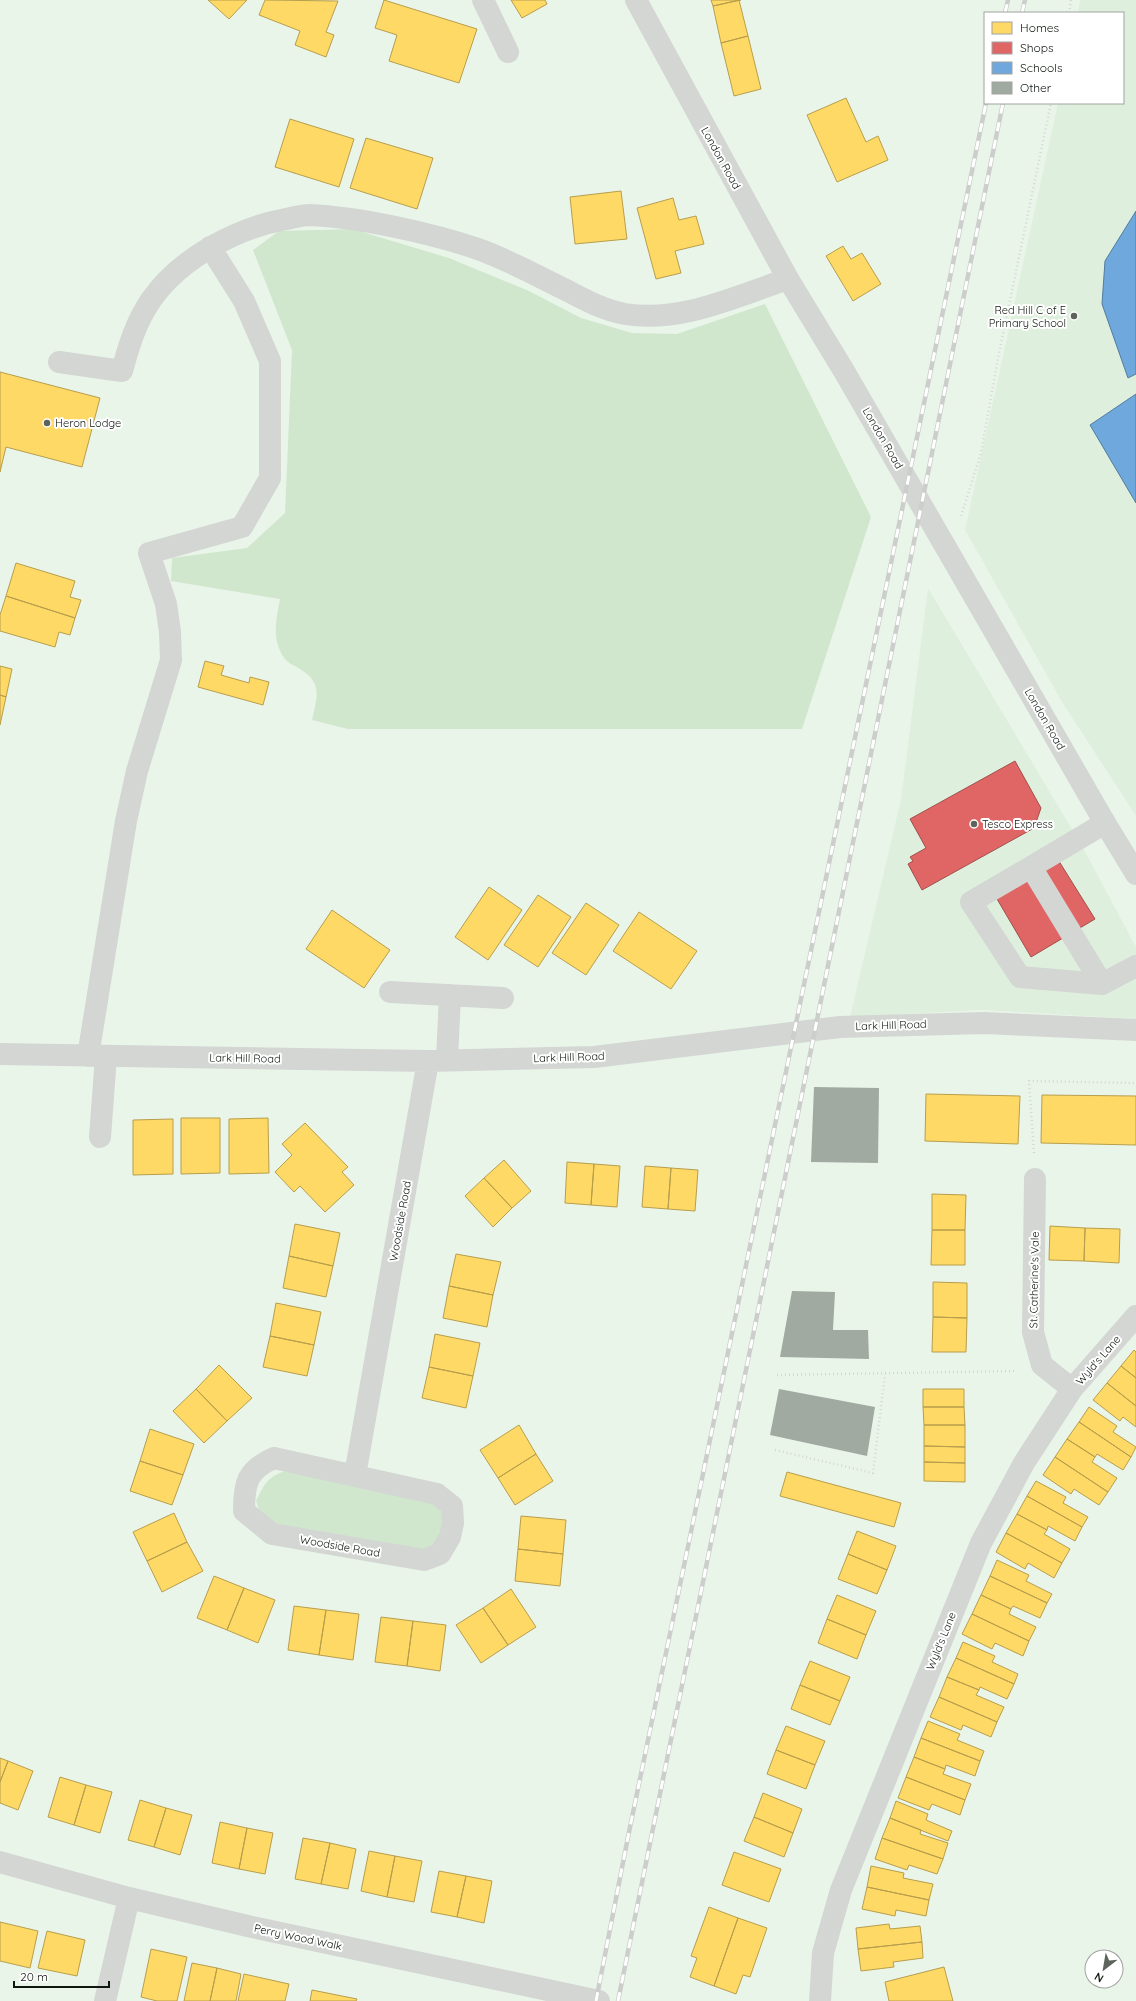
<svg xmlns="http://www.w3.org/2000/svg" width="1136" height="2001" font-family="Quicksand,sans-serif">
<style>
.built{fill:#def0dd}
.green{fill:#d0e7ce}
.homes{fill:#ffd966;stroke:#b79e4c}
.shops{fill:#e06666;stroke:#a14e4c}
.schools{fill:#6fa8dc;stroke:#527c9e}
.building{fill:#a1aaa1}
.lines{fill:none;stroke-linecap:round;stroke-linejoin:round}
.path{stroke:#d4d7d4;stroke-width:2.5;stroke-dasharray:1 3;stroke-linecap:butt}
.minor{stroke:#d3d6d3;stroke-width:22}
.major{stroke:#d3d6d3;stroke-width:22}
.rail-casing{stroke:#cbcecb;stroke-width:4.5}
.rail{stroke:#fff;stroke-width:3;stroke-dasharray:9;stroke-linecap:butt}
.poi-dot{fill:#5c645c;stroke:#fff;stroke-width:1.5}
.labels{text-anchor:middle;stroke-width:4;stroke-linejoin:round;paint-order:stroke}
.street-label{font-size:11px;fill:#0f160f;stroke:#fff}
.poi-label{font-size:11px;fill:#0f160f;stroke:#fff;text-anchor:start}
</style>
<rect width="100%" height="100%" fill="#eaf5ea"/>
<path class="built" d="M1080 0H1136V816L1062 702 965 530 1058 103H1123V13H1078Z
M928 588 1081 844 1136 947V1019L982 1010 850 1017 901 799Z"/>
<path class="green" d="M352 229 449 258 529 291 581 318 632 333 677 334 765 304 871 517 802 729H348L312 720C317 697 323 683 300 669 295 666 288 663 285 659 271 640 276 620 280 599L171 581 172 558 247 548 285 513 292 350 253 250 279 231Z
M285 1471 434 1504 444 1514V1527L436 1547 422 1551 273 1525 262 1519 256 1501C264 1485 267 1477 285 1471Z"/>
<path class="homes" d="M208 0H247L229 19Z
M265 0 338 1 326 32 334 35 326 57 295 45 300 31 259 15Z
M384 0 477 29 459 83 389 61 397 35 375 28Z
M511 0H545L547 4 522 18Z
M711 0H741L713 6Z
M739 0 748 36 721 43 713 6Z
M748 36 761 89 734 96 721 43Z
M846 98 866 142 878 136 888 160 837 182 807 115Z
M290 119 354 139 339 187 275 167Z
M366 138 433 158 417 209 350 188Z
M621 191 627 239 575 244 570 197Z
M673 198 679 220 696 216 704 244 675 251 681 273 656 279 637 208Z
M843 246 851 259 862 253 881 284 853 301 826 256Z
M0 372 100 398 82 467 6 447 0 472Z
M16 563 75 581 70 597 81 600 75 618 6 596Z
M6 596 75 618 70 635 59 632 55 647 0 631V615Z
M205 661 224 666 221 675 249 683 250 677 269 682 263 705 198 687Z
M0 666 12 669 6 697 0 695Z
M0 695 6 697 0 725Z
M489 887 522 910 488 960 455 937Z
M538 895 571 917 538 967 504 945Z
M586 903 619 925 586 975 552 953Z
M332 910 390 950 364 988 306 949Z
M639 912 697 951 671 989 613 951Z
M926 1094 1020 1096 1018 1144 925 1141Z
M1042 1095 1136 1096V1145L1041 1143Z
M181 1118H220V1173L181 1174Z
M268 1118 269 1173 229 1174V1119Z
M173 1119V1174L133 1175V1120Z
M305 1123 348 1167 342 1172 354 1185 325 1212 300 1186 294 1192 275 1172 292 1155 282 1144Z
M504 1160 531 1191 512 1208 484 1178Z
M567 1162 594 1164 591 1205 565 1203Z
M594 1164 620 1166 617 1207 591 1205Z
M645 1166 671 1168 668 1209 642 1207Z
M671 1168 698 1170 695 1211 668 1209Z
M484 1178 512 1208 493 1227 465 1196Z
M932 1194 966 1195 965 1230H932Z
M295 1224 340 1233 333 1266 289 1256Z
M1050 1226 1085 1228 1084 1261 1049 1260Z
M1085 1228 1120 1229 1119 1263 1084 1261Z
M932 1230H965V1265H931Z
M456 1254 501 1262 493 1295 449 1286Z
M289 1256 333 1266 326 1297 283 1288Z
M933 1282 967 1283V1318L933 1317Z
M449 1286 493 1295 487 1327 443 1318Z
M276 1303 321 1312 314 1345 270 1336Z
M933 1317 967 1318 966 1352H932Z
M435 1334 480 1343 473 1376 429 1367Z
M270 1336 314 1345 307 1376 263 1367Z
M1134 1350 1136 1352V1378L1121 1366Z
M219 1365 252 1398 227 1421 196 1389Z
M1121 1366 1136 1378V1406L1107 1383Z
M429 1367 473 1376 466 1408 422 1398Z
M1107 1383 1136 1406V1427L1123 1417 1120 1421 1093 1400Z
M196 1389 227 1421 204 1443 173 1411Z
M923 1389H964V1407H923Z
M923 1407H964L965 1425H924Z
M1089 1407 1117 1426 1113 1432 1136 1447 1131 1457 1079 1422Z
M1079 1422 1131 1457 1123 1470 1097 1454 1095 1457 1067 1439Z
M519 1425 536 1454 498 1478 480 1450Z
M924 1425H965V1447L924 1446Z
M150 1429 194 1444 183 1475 140 1461Z
M1067 1439 1095 1457 1092 1462 1117 1478 1108 1492 1055 1457Z
M924 1446 965 1447V1463L924 1462Z
M536 1454 553 1481 515 1505 498 1478Z
M1055 1457 1108 1492 1099 1505 1074 1489 1071 1494 1043 1475Z
M140 1461 183 1475 172 1505 130 1491Z
M924 1462 965 1463V1482L924 1481Z
M787 1472 901 1503 894 1527 780 1496Z
M1036 1481 1066 1497 1063 1503 1088 1517 1082 1527 1027 1496Z
M1027 1496 1082 1527 1075 1541 1048 1526 1047 1530 1017 1514Z
M174 1513 187 1542 147 1561 133 1532Z
M1017 1514 1047 1530 1044 1534 1070 1549 1062 1563 1006 1533Z
M521 1516 566 1520 563 1554 518 1549Z
M857 1531 896 1546 887 1570 848 1554Z
M1006 1533 1062 1563 1054 1578 1028 1563 1025 1569 996 1552Z
M187 1542 203 1571 162 1592 147 1561Z
M518 1549 563 1554 560 1586 515 1581Z
M848 1554 887 1570 877 1594 838 1579Z
M997 1560 1029 1575 1026 1581 1052 1594 1047 1603 990 1576Z
M214 1576 244 1588 227 1630 197 1618Z
M990 1576 1047 1603 1040 1618 1013 1606 1011 1609 981 1595Z
M244 1588 275 1600 258 1643 227 1630Z
M511 1589 536 1627 508 1645 483 1608Z
M837 1595 876 1611 866 1635 827 1619Z
M981 1595 1011 1609 1009 1614 1036 1627 1029 1641 972 1614Z
M294 1606 326 1610 319 1655 288 1650Z
M483 1608 508 1645 481 1663 456 1625Z
M326 1610 359 1614 353 1660 319 1655Z
M972 1614 1029 1641 1023 1656 995 1643 992 1649 962 1634Z
M381 1617 413 1621 407 1666 375 1662Z
M827 1619 866 1635 857 1659 818 1643Z
M413 1621 446 1625 440 1671 407 1666Z
M963 1642 995 1656 992 1662 1018 1674 1014 1684 956 1658Z
M956 1658 1014 1684 1007 1699 980 1687 979 1690 947 1677Z
M810 1661 850 1677 840 1701 800 1685Z
M947 1677 979 1690 976 1695 1004 1707 997 1722 939 1697Z
M800 1685 840 1701 830 1725 791 1709Z
M939 1697 997 1722 991 1737 963 1725 961 1730 930 1717Z
M928 1721 960 1734 957 1740 984 1751 980 1761 921 1738Z
M786 1726 825 1741 815 1765 776 1750Z
M921 1738 980 1761 975 1776 946 1765 945 1769 914 1757Z
M776 1750 815 1765 806 1789 767 1774Z
M914 1757 945 1769 943 1774 971 1784 965 1800 906 1777Z
M0 1758 8 1761 0 1782Z
M8 1761 33 1771 18 1810 0 1803V1782Z
M60 1777 86 1785 74 1825 48 1817Z
M906 1777 965 1800 960 1815 932 1804 929 1810 898 1798Z
M86 1785 112 1792 100 1833 74 1825Z
M763 1793 802 1809 793 1833 754 1817Z
M140 1800 166 1808 154 1847 128 1840Z
M896 1801 928 1814 926 1820 952 1831 948 1841 890 1818Z
M166 1808 192 1815 180 1855 154 1847Z
M754 1817 793 1833 784 1857 744 1841Z
M890 1818 921 1830 920 1834 948 1843 943 1859 882 1838Z
M220 1822 247 1828 239 1869 212 1863Z
M247 1828 273 1833 265 1874 239 1869Z
M303 1838 330 1843 321 1884 295 1879Z
M882 1838 943 1859 937 1874 909 1865 907 1870 875 1859Z
M330 1843 356 1849 348 1889 321 1884Z
M369 1851 395 1856 387 1897 361 1891Z
M734 1852 781 1869 769 1902 722 1885Z
M395 1856 422 1861 414 1902 387 1897Z
M871 1866 904 1873 903 1878 933 1884 929 1900 867 1887Z
M439 1871 466 1876 457 1917 431 1912Z
M466 1876 492 1881 484 1923 457 1917Z
M867 1887 929 1900 926 1916 896 1910 895 1916 862 1909Z
M709 1907 738 1918 714 1986 690 1977 697 1958 691 1956Z
M738 1918 767 1928 750 1977 743 1975 736 1994 714 1986Z
M0 1922 38 1931 30 1968 0 1961Z
M889 1924 890 1929 920 1926 922 1942 858 1949 856 1928Z
M47 1931 85 1940 77 1976 38 1968Z
M922 1942 923 1958 893 1962 894 1967 861 1971 858 1949Z
M151 1949 187 1957 177 2001H157L141 1997Z
M192 1963 217 1968 210 2001H184Z
M944 1967 953 2001H889L885 1982Z
M217 1968 241 1974 236 2001H210Z
M244 1974 289 1984 285 2001H238Z
M312 1990 357 1999 356 2001H310Z"/>
<path class="shops" d="M1015 761 1041 808 1034 828 922 890 908 864 913 861 910 857 926 848 910 819Z
M1052 850 1095 919 1031 957 990 887Z"/>
<path class="schools" d="M1136 211V374L1128 378 1102 304 1105 261Z
M1136 394V503L1090 425Z"/>
<path class="building" d="M814 1087 879 1088 878 1163 811 1162Z
M792 1291 835 1292 833 1330H868L869 1359 780 1357Z
M779 1389 875 1407 867 1456 770 1435Z"/>
<g class="lines">
<path class="path" d="M1069 13 1071 0
M961 516 981 453 999 353 1051 103
M1034 1153 1029 1081 1136 1083
M777 1375 1016 1371
M775 1450 873 1473 885 1374"/>
<path class="minor" d="M483 0 508 52
M59 362 122 371C129 345 136 322 151 300 180 258 237 228 286 219 293 218 301 215 309 215 358 217 431 233 478 249 509 260 539 277 568 291 587 301 604 310 625 314 682 323 736 296 788 279
M1105 823 1031 867 1102 984 1136 966
M1031 867 971 902 1020 977 1102 984
M390 992 503 998
M0 1054 428 1061 594 1057 840 1027 984 1023 1136 1030
M88 1056 126 821 137 771 171 660 170 632 166 604 149 553 242 527 270 478V361L244 301 210 247
M447 1060 450 995
M100 1137 106 1056
M1035 1179 1033 1332 1042 1365 1072 1389
M274 1458 437 1494 452 1506 453 1523 450 1537 440 1554 424 1560 272 1534 244 1511C244 1483 247 1470 274 1458Z
M355 1475 428 1061
M0 1862 129 1898 252 1927 599 2001
M105 2001 129 1898"/>
<path class="major" d="M636 0 788 279 844 371 1105 823 1136 874
M820 2001 823 1953 841 1890 981 1543 1024 1463 1072 1389 1136 1316"/>
<defs>
<path id="rail" d="M1005 13 1008 0
M1022 13 1025 0
M596 2001 628 1837 986 103
M618 2001 1003 103"/>
</defs>
<use href="#rail" class="rail-casing"/>
<use href="#rail" class="rail"/>
</g>
<g class="poi-dot">
<circle cx="1074" cy="316" r="4"/>
<circle cx="47" cy="423" r="4"/>
<circle cx="974" cy="824" r="4"/>
</g>
<g class="labels">
<g class="street-label">
<text transform="translate(721 158) rotate(61)" y="4">London Road</text>
<text transform="translate(883 438) rotate(60)" y="4">London Road</text>
<text transform="translate(1045 719) rotate(60)" y="4">London Road</text>
<text transform="translate(891 1025) rotate(-2)" y="4">Lark Hill Road</text>
<text transform="translate(569 1057) rotate(-2)" y="4">Lark Hill Road</text>
<text transform="translate(245 1058) rotate(1)" y="4">Lark Hill Road</text>
<text transform="translate(400 1221) rotate(-80)" y="4">Woodside Road</text>
<text transform="translate(1034 1280) rotate(-89)" y="4">St. Catherine's Vale</text>
<text transform="translate(1098 1360) rotate(-49)" y="4">Wyld's Lane</text>
<text transform="translate(340 1546) rotate(10)" y="4">Woodside Road</text>
<text transform="translate(941 1641) rotate(-68)" y="4">Wyld's Lane</text>
<text transform="translate(298 1937) rotate(12)" y="4">Perry Wood Walk</text>
</g>
<g class="poi-label">
<text x="1066" y="314" text-anchor="end">Red Hill C of E<tspan x="1066" dy="13">Primary School</tspan></text>
<text x="55" y="427">Heron Lodge</text>
<text x="982" y="828">Tesco Express</text>
</g>
</g>
<rect x="984" y="12" width="140" height="92" fill="#ffffff" stroke="#9fa29f"/>
<rect x="992" y="22" width="20" height="12" fill="#ffd966" stroke="#9fa29f"/>
<text x="1020" y="32" font-size="12" fill="#0f160f">Homes</text>
<rect x="992" y="42" width="20" height="12" fill="#e06666" stroke="#9fa29f"/>
<text x="1020" y="52" font-size="12" fill="#0f160f">Shops</text>
<rect x="992" y="62" width="20" height="12" fill="#6fa8dc" stroke="#9fa29f"/>
<text x="1020" y="72" font-size="12" fill="#0f160f">Schools</text>
<rect x="992" y="82" width="20" height="12" fill="#a1aaa1" stroke="#9fa29f"/>
<text x="1020" y="92" font-size="12" fill="#0f160f">Other</text>
<g transform="translate(1104 1969) rotate(211)"><circle r="19" fill="#ffffff" stroke="#9fa29f"/>
<path d="M0-3L7 15L0 10L-7 15Z" fill="#5c645c"/>
<text y="-6" font-size="11" font-weight="bold" text-anchor="middle" fill="#0f160f">N</text>
</g>
<path d="M14 1981v6h95v-6" fill="none" stroke="#0f160f" stroke-width="2"/>
<text x="20" y="1981" font-size="12" fill="#0f160f" stroke="#ffffff" stroke-width="3" paint-order="stroke">20 m</text>
</svg>
